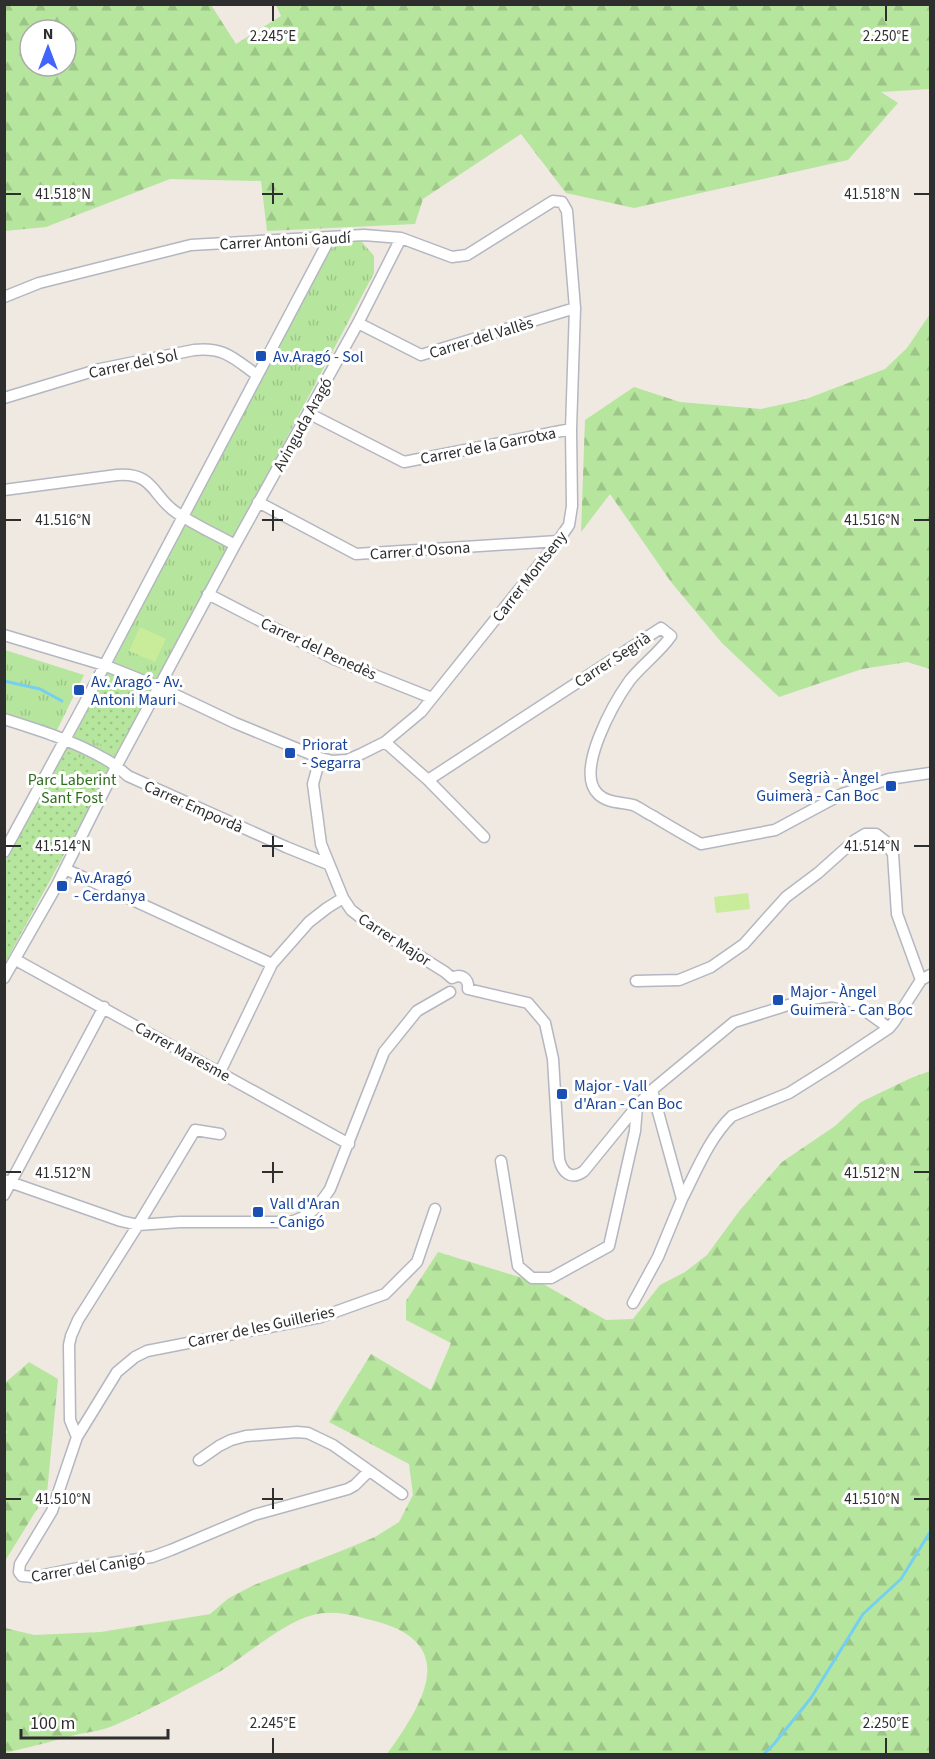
<svg xmlns="http://www.w3.org/2000/svg" width="935" height="1759" font-family="'Source Sans 3',sans-serif">
<style>
.grass{fill:url(#grass-tufts)}
.forest{fill:url(#forest-firs);fill-rule:evenodd}
.park{fill:url(#park-dots)}
.pitch{fill:#c9ec9a}
.lines{fill:none;stroke-linecap:round;stroke-linejoin:round}
.stream{stroke:#75cff0;stroke-width:3}
.street-casing{stroke:#b4b7c1;stroke-width:13}
.street{stroke:#fff;stroke-width:10}
.ticks{fill:none;stroke:#2e2e2e;stroke-width:2}
.transit-dot{fill:#1a4fb4;stroke:#fff;stroke-width:2}
.labels{text-anchor:middle;stroke-width:6;stroke-linejoin:round;paint-order:stroke}
.street-label{font-size:16px;fill:#2e2e2e;stroke:#fff}
.transit-label{font-size:16px;fill:#164399;stroke:#fff;text-anchor:start}
.park-label{font-size:16px;fill:#2c6e1b;stroke:#fff}
.ticks-label{font-size:15px;text-anchor:middle;fill:#2e2e2e;stroke:#fff;stroke-width:6;stroke-linejoin:round;paint-order:stroke}
</style>
<defs>
<pattern id="grass-tufts" width="24" height="20" patternUnits="userSpaceOnUse" patternTransform="scale(1.5)"><rect width="24" height="20" fill="#b6e59e"/><path d="M3 7l-1-3M5 7V3M7 7l1-3M15 17l-1-3M17 17v-4M19 17l1-3" fill="none" stroke="#9dc588"/></pattern>
<pattern id="forest-firs" width="22" height="20" patternUnits="userSpaceOnUse" patternTransform="scale(1.5)"><rect width="22" height="20" fill="#b6e59e"/><path d="M5 1l3.5 6h-7zM16 11l3.5 6h-7z" fill="#9dc588"/></pattern>
<pattern id="park-dots" width="8" height="8" patternUnits="userSpaceOnUse" patternTransform="scale(1.5)"><rect width="8" height="8" fill="#b6e59e"/><path d="M2 2h.1M6 6h.1" fill="none" stroke="#9dc588" stroke-width="1.8" stroke-linecap="round"/></pattern>
</defs>
<rect width="100%" height="100%" fill="#efe9e1"/>
<path class="grass" d="M343 240 362 242 374 256V273L127 739 5 963V862L83 711 114 660 328 251Z
M5 650 84 675 57 730 5 713Z"/>
<path class="forest" d="M4 5H211L236 44 281 16 276 5H930V89L881 92 898 103 848 160 634 208 566 193 521 134 423 199 415 224 267 231 261 181 170 179 46 227 5 231ZM30 30H66V66H30Z
M930 314V669L907 662 862 669 779 697 722 643 671 582 610 494 581 532 585 420 634 387 680 402 761 409 806 399 885 369 907 348Z
M930 1071V1754H387C422 1705 462 1644 375 1621 355 1616 334 1609 313 1615 279 1624 244 1659 212 1676 180 1693 148 1711 115 1725 104 1730 91 1732 79 1734 54 1741 29 1747 5 1753V1628L34 1635 101 1632 210 1614 229 1598 254 1585 346 1549 375 1537 399 1522 413 1495 409 1464 329 1422 371 1354 431 1390 451 1343 406 1320V1301L438 1252 545 1285 606 1320 633 1319 660 1285 685 1272 707 1255 740 1210 782 1162 835 1126 861 1102 911 1078Z
M29 1362 58 1379 47 1493 5 1561 4 1438 7 1432 5 1428V1383Z"/>
<path class="park" d="M103 679 147 700 119 753 73 731Z
M66 751 109 771 5 962V865Z"/>
<path class="pitch" d="M140 627 166 639 155 662 129 651Z
M748 893 750 909 716 913 714 897Z"/>
<g class="lines">
<path class="stream" d="M4 681 40 689 62 701
M764 1754 774 1744 811 1698 863 1614 901 1579 930 1532"/>
<defs>
<path id="street" d="M4 297 39 283 191 245 364 235 401 238 452 257 467 255 553 201 562 202 567 211 575 308 571 429 572 506 569 525 558 541 421 712 385 742 361 754 347 760 333 761 320 758 235 723 159 687 104 665 4 635
M358 323 421 355 575 308
M4 398 100 369 194 350C225 347 233 358 257 375
M308 413 404 462 571 429
M4 490 117 475C155 472 152 497 177 513 195 525 215 534 235 545
M258 502 356 554 558 541
M208 594 334 659 432 698
M4 719C39 730 74 741 105 759 113 763 121 770 128 776L286 847 328 864
M385 742 428 780 484 837
M320 758 313 784 321 844 343 898 351 910 373 927 445 972 452 978
M428 780 661 628 671 636C660 652 643 664 630 680 615 701 574 771 598 794 607 803 621 802 633 805 639 807 646 813 653 816 669 826 685 835 701 844L775 830 842 794 889 779 930 773
M4 852 81 710 330 238
M65 869 272 964
M16 960 349 1144
M4 978 57 885 116 767 235 545 358 323 401 238
M452 978C462 973 469 979 468 989
M636 981 679 980 711 967 744 944 786 897 818 873 855 840 865 834H876L885 841 893 854 897 914 921 980
M468 989 528 1003 545 1023 553 1059 559 1159C562 1172 571 1181 584 1171L637 1106 652 1090 734 1022 804 1000 832 996 842 998 853 1002 889 1028
M220 1072 272 964 309 922 327 908 343 898
M220 1134 195 1130 138 1225 78 1320 71 1336 69 1345 70 1420 77 1437 52 1511 20 1564 19 1572 22 1576 34 1577 78 1568 152 1557 171 1550 254 1515 348 1489 355 1485 369 1471
M501 1161 518 1266 532 1278H551L609 1246 635 1131 637 1106
M4 1180 121 1221 138 1225 180 1222H290C311 1216 318 1207 330 1189L384 1052 417 1011 450 992
M4 1195 104 1007
M682 1199C696 1172 709 1138 732 1116L789 1093 832 1066 889 1028 894 1022 921 980 930 975
M633 1303 658 1257 682 1199 652 1090
M77 1437 117 1372 135 1357 147 1351 321 1317 385 1294 417 1262 435 1209
M199 1460 219 1446 231 1440 246 1436 297 1432 308 1433 333 1445 402 1494"/>
</defs>
<use href="#street" class="street-casing"/>
<use href="#street" class="street"/>
</g>
<path class="ticks" d="M273 6V21M886 6V21M273 183V204M6 194H21M262 194H283M914 194H929M273 510V531M6 520H21M262 520H283M914 520H929M273 836V857M6 846H21M262 846H283M914 846H929M273 1162V1183M6 1172H21M262 1172H283M914 1172H929M273 1488V1509M6 1499H21M262 1499H283M914 1499H929M273 1738V1753M886 1738V1753"/>
<g class="transit-dot">
<rect x="255" y="350" width="12" height="12" rx="3"/>
<rect x="73" y="684" width="12" height="12" rx="3"/>
<rect x="284" y="747" width="12" height="12" rx="3"/>
<rect x="885" y="780" width="12" height="12" rx="3"/>
<rect x="56" y="880" width="12" height="12" rx="3"/>
<rect x="772" y="994" width="12" height="12" rx="3"/>
<rect x="556" y="1088" width="12" height="12" rx="3"/>
<rect x="252" y="1206" width="12" height="12" rx="3"/>
</g>
<g class="labels">
<g class="street-label">
<text transform="translate(285 240) rotate(-3)" y="6">Carrer Antoni Gaudí</text>
<text transform="translate(481 337) rotate(-17)" y="6">Carrer del Vallès</text>
<text transform="translate(133 363) rotate(-12)" y="6">Carrer del Sol</text>
<text transform="translate(302 424) rotate(-61)" y="6">Avinguda Aragó</text>
<text transform="translate(488 445) rotate(-11)" y="6">Carrer de la Garrotxa</text>
<text transform="translate(420 550) rotate(-4)" y="6">Carrer d'Osona</text>
<text transform="translate(529 576) rotate(-52)" y="6">Carrer Montseny</text>
<text transform="translate(319 648) rotate(25)" y="6">Carrer del Penedès</text>
<text transform="translate(612 659) rotate(-33)" y="6">Carrer Segrià</text>
<text transform="translate(194 806) rotate(24)" y="6">Carrer Empordà</text>
<text transform="translate(395 939) rotate(33)" y="6">Carrer Major</text>
<text transform="translate(183 1051) rotate(29)" y="6">Carrer Maresme</text>
<text transform="translate(261 1326) rotate(-12)" y="6">Carrer de les Guilleries</text>
<text transform="translate(88 1567) rotate(-9)" y="6">Carrer del Canigó</text>
</g>
<g class="transit-label">
<text x="273" y="362">Av.Aragó - Sol</text>
<text x="91" y="687">Av. Aragó - Av.<tspan x="91" dy="18">Antoni Mauri</tspan></text>
<text x="302" y="750">Priorat<tspan x="302" dy="18">- Segarra</tspan></text>
<text x="879" y="783" text-anchor="end">Segrià - Àngel<tspan x="879" dy="18">Guimerà - Can Boc</tspan></text>
<text x="74" y="883">Av.Aragó<tspan x="74" dy="18">- Cerdanya</tspan></text>
<text x="790" y="997">Major - Àngel<tspan x="790" dy="18">Guimerà - Can Boc</tspan></text>
<text x="574" y="1091">Major - Vall<tspan x="574" dy="18">d'Aran - Can Boc</tspan></text>
<text x="270" y="1209">Vall d'Aran<tspan x="270" dy="18">- Canigó</tspan></text>
</g>
<g class="park-label">
<text x="72" y="785">Parc Laberint<tspan x="72" dy="18">Sant Fost</tspan></text>
</g>
</g>
<g class="ticks-label">
<text x="273" y="41">2.245°E</text>
<text x="886" y="41">2.250°E</text>
<text x="63" y="199">41.518°N</text>
<text x="872" y="199">41.518°N</text>
<text x="63" y="525">41.516°N</text>
<text x="872" y="525">41.516°N</text>
<text x="63" y="851">41.514°N</text>
<text x="872" y="851">41.514°N</text>
<text x="63" y="1178">41.512°N</text>
<text x="872" y="1178">41.512°N</text>
<text x="63" y="1504">41.510°N</text>
<text x="872" y="1504">41.510°N</text>
<text x="273" y="1728">2.245°E</text>
<text x="886" y="1728">2.250°E</text>
</g>
<rect width="935" height="1759" fill="none" stroke="#2e2e2e" stroke-width="12"/>
<g transform="translate(48 48)"><circle r="28" fill="#ffffff" stroke="#ababab" stroke-width="1.5"/>
<path d="M0-4.5L10 22L0 15L-10 22Z" fill="#4264fb"/>
<text y="-9" font-size="16" font-weight="bold" text-anchor="middle" fill="#2e2e2e">N</text>
</g>
<path d="M21 1729v9h147v-9" fill="none" stroke="#2e2e2e" stroke-width="3"/>
<text x="30" y="1729" font-size="18" fill="#2e2e2e" stroke="#ffffff" stroke-width="4.5" paint-order="stroke">100 m</text>
</svg>
